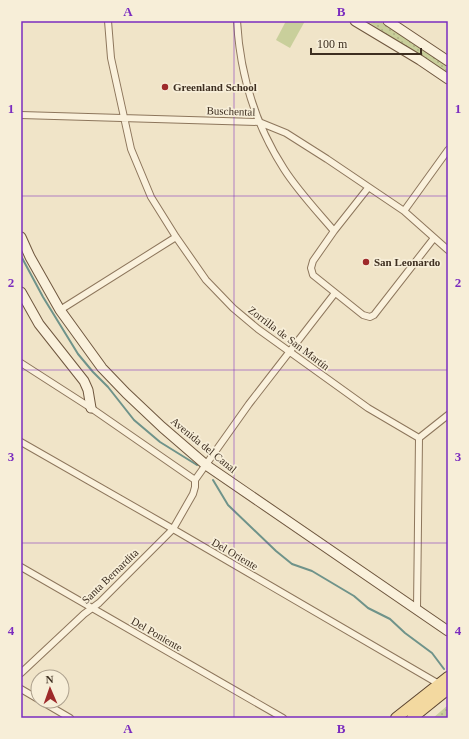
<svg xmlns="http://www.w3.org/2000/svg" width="469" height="739" font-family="Georgia,serif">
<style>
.grass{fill:url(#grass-dots)}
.garden{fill:#c9cf9b}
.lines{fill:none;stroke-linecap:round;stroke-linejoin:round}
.stream{stroke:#6f938a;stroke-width:2}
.street-casing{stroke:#8d765c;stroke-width:8}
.secondary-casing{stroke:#6f573f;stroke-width:11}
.primary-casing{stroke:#5b4430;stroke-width:12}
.street{stroke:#faf1dc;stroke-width:6}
.secondary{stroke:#faf1dc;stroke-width:9}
.primary{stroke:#f3d9a0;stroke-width:10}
.grid{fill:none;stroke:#7b2cbf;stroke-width:1;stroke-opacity:0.55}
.poi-dot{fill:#9e2a2b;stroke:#f7eed8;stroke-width:1.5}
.labels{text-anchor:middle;stroke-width:3.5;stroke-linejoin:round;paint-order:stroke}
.poi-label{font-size:11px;font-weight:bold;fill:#3d2e20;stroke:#f7eed8;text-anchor:start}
.street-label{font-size:11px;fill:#3d2e20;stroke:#f7eed8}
.neatline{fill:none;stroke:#7b2cbf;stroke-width:1.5}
.grid-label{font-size:13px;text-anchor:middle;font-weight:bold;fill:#7b2cbf}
</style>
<defs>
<pattern id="grass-dots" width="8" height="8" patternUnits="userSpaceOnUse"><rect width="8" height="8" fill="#c9cf9b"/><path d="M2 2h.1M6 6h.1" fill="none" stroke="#aeb285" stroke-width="1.8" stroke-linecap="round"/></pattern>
</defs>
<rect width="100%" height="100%" fill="#f0e4c8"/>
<path class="grass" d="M367 21H380L448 66V75Z
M448 705V718H433Z"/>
<path class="garden" d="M286 21H305L290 48 276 40Z"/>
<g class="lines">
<path class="stream" d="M21 256 43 297 78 354 93 372 108 387 134 420 160 442 197 465
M213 480 228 505 276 551 292 564 312 571 354 596 368 608 390 619 405 633 432 653 444 669"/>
<defs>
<path id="street" d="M108 21 111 58 131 149 151 197 176 237 206 280 233 308 258 329 368 408 419 438
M237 21C240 74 255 124 284 169 298 191 317 211 334 231
M21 115 259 122 286 133 327 159 404 211 448 250
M368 188 334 231 313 261 311 268 313 275 363 315 370 317 374 315 434 238
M404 211 448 150
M60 310 176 237
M21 363 91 408 195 480
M419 438 448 415
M21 442 173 529 439 684
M195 480 249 404 335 293
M21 567 283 718
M417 609 419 438
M21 673 84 614 99 603 173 529 193 494 195 487V480
M21 689 38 699
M41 701 70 718"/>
<path id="secondary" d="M355 21 420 60 448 79
M388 21 448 61
M21 237 30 257 60 310 102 368 126 393 162 427 206 465 448 631
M21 292 39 324 84 381 88 390 91 408"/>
<path id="primary" d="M396 718 448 677
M412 718 448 689"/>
</defs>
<use href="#street" class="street-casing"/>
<use href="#secondary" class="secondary-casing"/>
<use href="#primary" class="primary-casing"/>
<use href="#street" class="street"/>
<use href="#secondary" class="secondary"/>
<use href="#primary" class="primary"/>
</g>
<path class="grid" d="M234 21V718M21 196H448M21 370H448M21 543H448"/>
<g class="poi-dot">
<circle cx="165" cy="87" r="4"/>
<circle cx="366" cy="262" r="4"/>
</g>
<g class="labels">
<g class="poi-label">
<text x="173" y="91">Greenland School</text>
<text x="374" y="266">San Leonardo</text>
</g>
<g class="street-label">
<text transform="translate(231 111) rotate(2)" y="4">Buschental</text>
<text transform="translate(289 338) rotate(37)" y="4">Zorrilla de San Martín</text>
<text transform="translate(204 445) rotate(39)" y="4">Avenida del Canal</text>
<text transform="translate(235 554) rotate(30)" y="4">Del Oriente</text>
<text transform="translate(110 576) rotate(-44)" y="4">Santa Bernardita</text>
<text transform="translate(157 634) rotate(30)" y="4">Del Poniente</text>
</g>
</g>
<rect width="469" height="739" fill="none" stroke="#f7eed8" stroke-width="44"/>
<g transform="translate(50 689) rotate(358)"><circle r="19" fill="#f7eed8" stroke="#ada18e"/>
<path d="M0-3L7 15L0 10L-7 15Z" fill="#9e2a2b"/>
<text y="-6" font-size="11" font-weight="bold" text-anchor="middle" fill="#3d2e20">N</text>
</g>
<path d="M311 48v6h110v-6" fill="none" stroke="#3d2e20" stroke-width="2"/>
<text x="317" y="48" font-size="12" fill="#3d2e20" stroke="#f7eed8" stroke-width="3" paint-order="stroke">100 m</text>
<rect x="22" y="22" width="425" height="695" class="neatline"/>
<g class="grid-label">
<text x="128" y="16">A</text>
<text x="341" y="16">B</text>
<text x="11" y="113">1</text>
<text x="458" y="113">1</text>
<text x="11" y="287">2</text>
<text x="458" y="287">2</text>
<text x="11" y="461">3</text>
<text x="458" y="461">3</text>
<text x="11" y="635">4</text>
<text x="458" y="635">4</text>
<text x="128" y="733">A</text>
<text x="341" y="733">B</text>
</g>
</svg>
